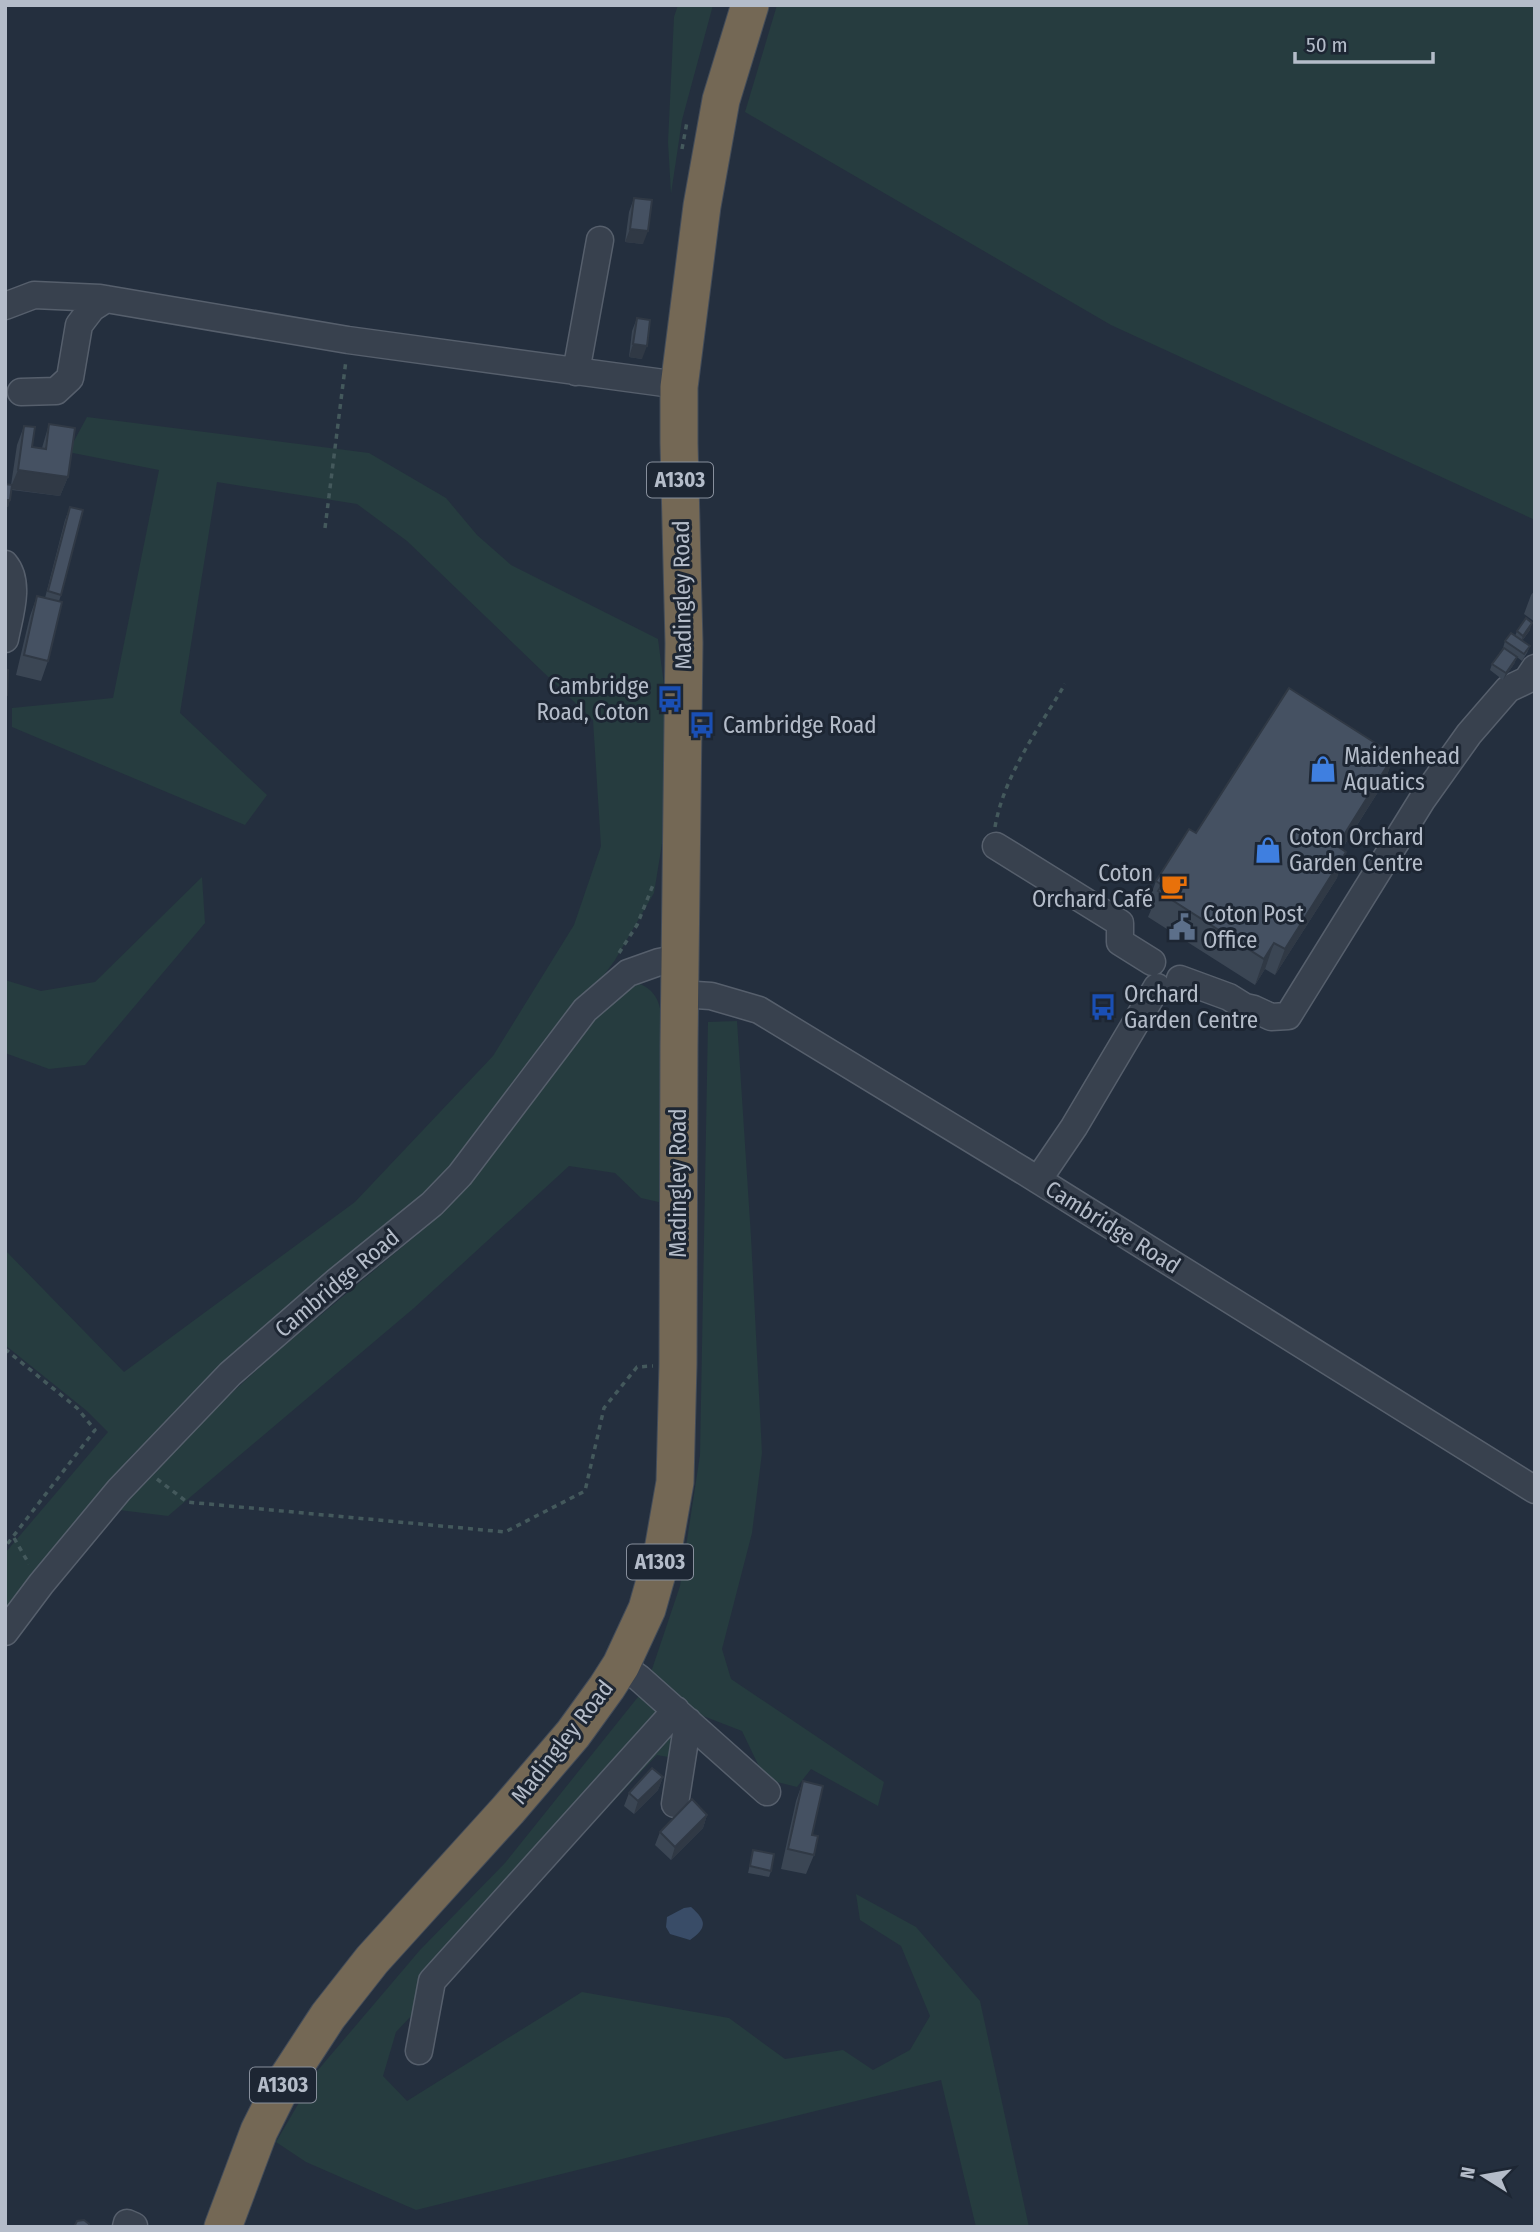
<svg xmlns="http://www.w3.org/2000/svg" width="1540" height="2232" font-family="'Fira Sans Condensed',sans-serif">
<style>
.green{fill:#263c3f}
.water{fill:#394c67}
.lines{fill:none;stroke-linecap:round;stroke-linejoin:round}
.minor-casing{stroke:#565f6c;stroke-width:29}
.highway-casing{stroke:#434c59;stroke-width:39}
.path{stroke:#44595c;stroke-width:3.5;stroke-dasharray:5 5;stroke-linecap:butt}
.minor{stroke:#38414e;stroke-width:26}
.highway{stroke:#746855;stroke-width:37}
.wall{fill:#3b4654}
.shaded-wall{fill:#303945}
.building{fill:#455162;stroke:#303945;stroke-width:2}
.labels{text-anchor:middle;stroke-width:6;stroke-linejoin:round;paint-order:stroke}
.shield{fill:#1d2633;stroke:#878f9c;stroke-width:2}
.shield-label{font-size:21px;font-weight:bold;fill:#b4bcc9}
.street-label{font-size:23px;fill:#b4bcc9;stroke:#1d2633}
.poi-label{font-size:23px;fill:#b4bcc9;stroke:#1d2633;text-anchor:start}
</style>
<rect width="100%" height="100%" fill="#242f3e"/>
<path class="green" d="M678 5H713L682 120 671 194 668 142 674 17Z
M777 5H1535V520L1111 325 745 112Z
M87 417 369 453 446 498 477 535 511 565 658 639 667 708V813L654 893 615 960 504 1112 435 1198 265 1339 132 1455 5 1618V1553L108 1432 87 1411 5 1345V1250L124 1372 355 1202 493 1056 574 925 601 846 593 720 407 541 357 504 217 482 180 713 267 795 245 825 12 727V708L113 698 159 470 68 452Z
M202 877 205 923 85 1065 49 1069 5 1053V980L41 991 95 982Z
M631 981C655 987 660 1000 663 1024V1203L641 1198 615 1173 569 1166 414 1308 168 1516 111 1509 124 1492 273 1355 444 1212 605 1006Z
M737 1021 751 1237 762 1453 752 1533 722 1649 731 1679 884 1782 878 1806 811 1769 797 1787 765 1779 742 1731 698 1714 679 1759 657 1755 396 2032 383 2076 407 2101 582 1992 729 2018 785 2059 843 2050 873 2070 910 2050 930 2016 901 1946 860 1920 856 1894 916 1927 980 2001 1029 2227H976L941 2080 416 2210 306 2162 276 2142 318 2070 420 1950 505 1863 646 1687 680 1586 700 1455 708 1022Z"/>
<path class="water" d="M691 1907C707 1921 707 1928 690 1940L670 1934 666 1927 667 1917 684 1908Z"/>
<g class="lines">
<defs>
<path id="minor" d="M5 306 34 295 100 298 348 340 664 383 679 387
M576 372 600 240
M21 392 56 391 70 378 79 325 92 308 106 299
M5 564C21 583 9 617 5 639
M996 846 1120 923V942L1152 962
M1180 979 1229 997 1245 1007 1254 1009 1271 1017 1288 1016 1422 800 1469 734 1508 689 1527 680 1535 668
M680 994 711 996 759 1010 1022 1170 1535 1490
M1038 1180 1074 1127 1157 987
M5 1632 41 1584 119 1490 230 1374 337 1281 432 1204 460 1175 585 1010 628 973 659 962 680 958
M621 1665 639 1678 767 1792
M675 1804 688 1721
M419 2051 432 1981 676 1710
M126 2227 127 2223 134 2226"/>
<path id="highway" d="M223 2227 259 2131 279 2091 328 2016 372 1960 508 1810 573 1734 607 1687 621 1665 647 1609 662 1556 675 1482 678 1364 679 1046 684 643 679 443V387L702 206 721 100 750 5"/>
</defs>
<use href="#minor" class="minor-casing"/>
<use href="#highway" class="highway-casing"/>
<path class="path" d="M682 149 687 122
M325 528 346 360
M995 827C1004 775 1039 728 1065 684
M619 953 637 925 653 885
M5 1349 77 1408 95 1430 5 1547
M157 1479 187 1502 505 1532 585 1491 604 1408 637 1367 653 1366
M14 1538 29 1564"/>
<use href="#minor" class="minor"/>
<use href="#highway" class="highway"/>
</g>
<path class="wall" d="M634 198 643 244 625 242 629 212Z
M637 318 642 359 629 357 632 331Z
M49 424 68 477 60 496 12 490 8 507H5V484L11 485 17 445 24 426 32 447 42 448Z
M70 507 61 595 59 601 48 661 41 681 16 675 30 616 37 596 45 598 65 520Z
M1535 590V622L1524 614 1531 595Z
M1530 630 1522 641 1530 646 1527 653 1522 661 1517 657 1514 664 1503 680 1490 670 1492 664 1503 648 1505 641 1515 636 1517 631Z
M1394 755 1385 781 1342 849 1337 878 1275 975 1265 969 1255 985 1148 917 1151 910 1146 908 1156 881 1196 833Z
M663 1777 658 1790 634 1814 624 1806 629 1793Z
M803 1781 812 1835 814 1855 806 1874 781 1869 796 1801Z
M707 1815 703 1828 671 1860 655 1845 660 1832Z
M753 1850 771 1871 769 1877 748 1873Z"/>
<path class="shaded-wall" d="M630 229 648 231 643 244 625 242Z
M633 344 647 346 642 359 629 357Z
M18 470 68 477 60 496 10 489Z
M5 500H10L8 507H5Z
M1532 623 1530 630 1521 642 1523 636Z
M1517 657 1514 664 1503 680 1506 673Z
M1394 755 1385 781 1327 872 1337 846Z
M1346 852 1337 878 1275 975 1285 949Z
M1274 943 1265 969 1255 985 1264 959Z
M663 1777 658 1790 634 1814 638 1801Z
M707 1815 703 1828 671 1860 675 1847Z"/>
<path class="building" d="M634 198 652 200 648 231 630 229Z
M637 318 650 320 647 346 633 344Z
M49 424 75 428 68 477 18 470 24 426 35 427 32 447 46 449Z
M5 484 12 485 10 500H5Z
M70 507 83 510 61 595 48 591Z
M37 596 62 602 48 661 24 655Z
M1526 618 1532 623 1523 636 1517 631Z
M1511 633 1530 646 1524 654 1505 641Z
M1504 648 1517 657 1506 673 1492 664Z
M5 669 8 670 7 695H5Z
M1289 688 1394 755 1337 846 1346 852 1285 949 1274 943 1264 959 1158 891 1162 885 1156 881 1189 829 1196 833Z
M652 1768 663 1777 638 1801 629 1793Z
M803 1781 823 1786 812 1835 818 1836 814 1855 788 1849Z
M692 1799 707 1815 675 1847 660 1832Z
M753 1850 774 1854 771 1871 750 1866Z
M84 2220 89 2224V2227H74L77 2221Z"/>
<defs>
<symbol id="bus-bare" viewBox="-9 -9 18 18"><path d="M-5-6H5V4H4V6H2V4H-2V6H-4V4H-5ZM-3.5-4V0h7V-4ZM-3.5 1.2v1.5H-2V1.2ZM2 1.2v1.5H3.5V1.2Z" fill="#1a4fb4" stroke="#1d2633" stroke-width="2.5" paint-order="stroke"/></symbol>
<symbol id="shop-bare" viewBox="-9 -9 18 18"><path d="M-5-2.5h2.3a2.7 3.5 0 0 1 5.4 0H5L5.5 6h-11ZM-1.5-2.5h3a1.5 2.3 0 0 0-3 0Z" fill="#3f7fe0" stroke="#1d2633" stroke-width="2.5" paint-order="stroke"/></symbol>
<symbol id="cafe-bare" viewBox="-9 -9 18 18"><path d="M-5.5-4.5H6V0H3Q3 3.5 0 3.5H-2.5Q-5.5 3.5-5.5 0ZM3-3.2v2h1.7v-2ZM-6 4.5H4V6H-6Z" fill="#e8710a" stroke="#1d2633" stroke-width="2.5" paint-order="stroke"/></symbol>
<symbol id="civic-bare" viewBox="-9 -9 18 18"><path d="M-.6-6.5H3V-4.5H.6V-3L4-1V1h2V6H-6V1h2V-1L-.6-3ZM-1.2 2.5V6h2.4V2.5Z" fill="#5c6f8a" stroke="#1d2633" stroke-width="2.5" paint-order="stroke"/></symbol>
</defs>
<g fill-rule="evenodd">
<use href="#bus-bare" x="651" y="680" width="38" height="38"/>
<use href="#bus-bare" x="683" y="706" width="38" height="38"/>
<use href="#shop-bare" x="1304" y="750" width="38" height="38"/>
<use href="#shop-bare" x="1249" y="831" width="38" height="38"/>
<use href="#cafe-bare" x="1155" y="867" width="38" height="38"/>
<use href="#civic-bare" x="1163" y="908" width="38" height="38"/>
<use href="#bus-bare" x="1084" y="988" width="38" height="38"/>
</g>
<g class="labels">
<g class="shield">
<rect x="647" y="462.5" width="66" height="35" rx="5"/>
<rect x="627" y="1544.5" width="66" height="35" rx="5"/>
<rect x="250" y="2067.5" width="66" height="35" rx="5"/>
</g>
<g class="shield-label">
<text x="680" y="487">A1303</text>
<text x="660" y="1569">A1303</text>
<text x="283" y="2092">A1303</text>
</g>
<g class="street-label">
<text transform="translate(682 595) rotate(-91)" y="8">Madingley Road</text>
<text transform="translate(678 1183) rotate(-90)" y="8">Madingley Road</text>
<text transform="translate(1113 1227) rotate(32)" y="8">Cambridge Road</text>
<text transform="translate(337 1283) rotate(-40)" y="8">Cambridge Road</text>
<text transform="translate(562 1742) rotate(-52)" y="8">Madingley Road</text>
</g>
<g class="poi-label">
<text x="649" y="694" text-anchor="end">Cambridge<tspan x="649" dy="26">Road, Coton</tspan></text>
<text x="723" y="733">Cambridge Road</text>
<text x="1344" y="764">Maidenhead<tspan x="1344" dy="26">Aquatics</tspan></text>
<text x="1289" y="845">Coton Orchard<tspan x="1289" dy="26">Garden Centre</tspan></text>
<text x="1153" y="881" text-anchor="end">Coton<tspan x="1153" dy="26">Orchard Café</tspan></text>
<text x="1203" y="922">Coton Post<tspan x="1203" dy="26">Office</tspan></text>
<text x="1124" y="1002">Orchard<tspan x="1124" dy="26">Garden Centre</tspan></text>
</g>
</g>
<rect width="1540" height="2232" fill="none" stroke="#b4bcc9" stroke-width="14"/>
<g transform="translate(1484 2176) rotate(281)" stroke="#1d2633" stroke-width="5" paint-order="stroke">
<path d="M0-5L12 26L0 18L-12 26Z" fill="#b4bcc9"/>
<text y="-10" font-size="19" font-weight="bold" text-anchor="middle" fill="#b4bcc9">N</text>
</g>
<path d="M1295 52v10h138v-10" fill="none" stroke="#b4bcc9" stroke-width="3.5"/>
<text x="1306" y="52" font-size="21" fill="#b4bcc9" stroke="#1d2633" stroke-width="5" paint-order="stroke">50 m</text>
</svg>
